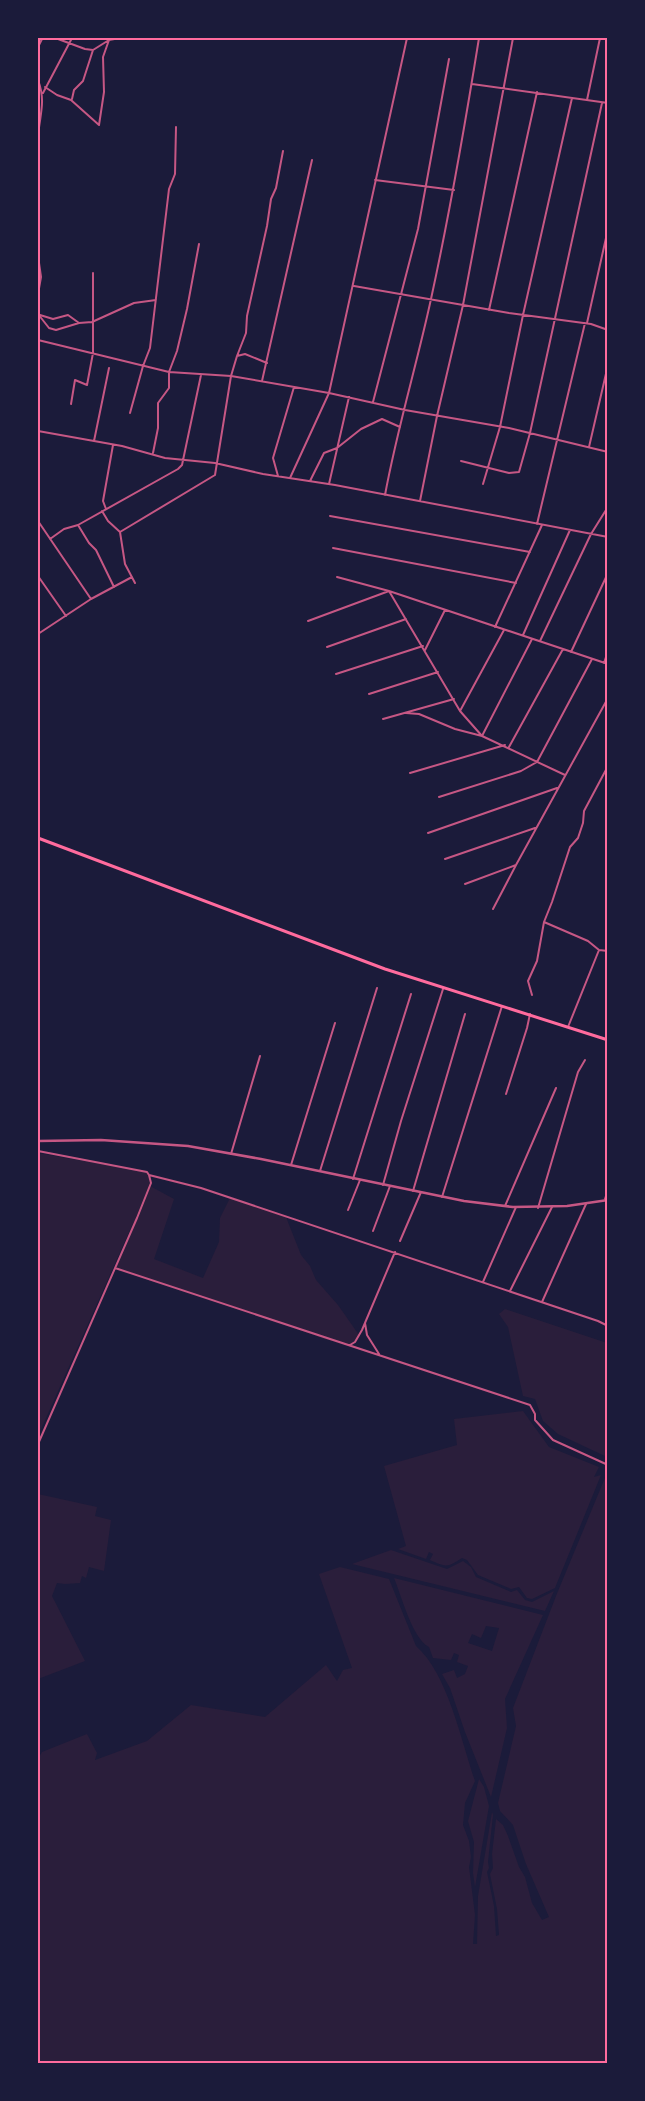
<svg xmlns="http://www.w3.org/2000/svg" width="645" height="2101" font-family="Karla,sans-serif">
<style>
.green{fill:#2a1e3b;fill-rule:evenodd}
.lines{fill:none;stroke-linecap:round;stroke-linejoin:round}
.minor{stroke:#c65784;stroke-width:2}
.tertiary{stroke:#c65784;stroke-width:2.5}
.trunk{stroke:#ff6b9d;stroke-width:3}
.neatline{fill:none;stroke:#ff6b9d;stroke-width:2}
</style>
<rect width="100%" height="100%" fill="#1b1b3a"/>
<path class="green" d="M38 1153 147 1172 149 1175 150 1186 174 1199 154 1259 203 1278 219 1242 220 1218 230 1198 286 1217 301 1255 310 1266 316 1280 338 1305 359 1335 355 1342 350 1345 324 1339 271 1319 115 1268 134 1221 38 1436Z
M505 1309 607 1343V1457L558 1434 543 1421 535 1399 523 1396 508 1327 499 1314Z
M523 1411 549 1447 599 1467 594 1477 601 1475 555 1588 532 1599 527 1598 519 1587 511 1589 478 1575 467 1560 462 1558C447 1568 446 1567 430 1560L433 1554 429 1552 426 1559 398 1549 406 1546 384 1466 457 1445 454 1419Z
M607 1473V2063H38V1759L42 1752 87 1734 97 1753 95 1760 147 1741 191 1705 265 1717 326 1665 337 1681 343 1670 352 1668 319 1574 340 1567 389 1579 416 1646C448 1674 461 1741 475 1781L465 1803 463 1825 469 1841 471 1857 469 1867 475 1915 473 1944H477L478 1896 492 1812 493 1815 488 1862 489 1868 487 1872 494 1906 496 1936 499 1935 497 1909 490 1874 493 1868 492 1854 496 1819 503 1825 508 1836 519 1867 525 1877 532 1903 542 1920 549 1917 526 1864 513 1825 500 1811 498 1803 516 1726 513 1708 556 1596Z
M38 1494 97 1507 95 1516 111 1520 104 1571 89 1567 86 1578 82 1576 80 1583 65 1584 57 1583 52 1596 85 1661 38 1679Z
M391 1550 447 1569 463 1561 471 1567 476 1577 511 1592 517 1590 525 1600 532 1602 554 1591 545 1611 352 1564Z
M394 1578 543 1615 505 1699 507 1728 491 1797 465 1732 450 1688 442 1674 454 1670 457 1678 465 1674 468 1666 457 1662 459 1655 454 1653 451 1660 433 1658 429 1647C412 1638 402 1597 394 1578ZM486 1626 499 1628 492 1651 468 1643 472 1634 481 1638Z
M479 1779 484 1787 489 1806 475 1887 473 1873 474 1842 468 1821Z"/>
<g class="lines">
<path class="minor" d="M38 47 42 39H58L85 49 93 50 109 40 120 38
M38 80C46 101 40 114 38 136
M472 84 608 103
M45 87 57 95 71 100 99 125
M43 93 72 38
M72 99 74 90 83 81 93 50
M587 100 600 38
M99 125 104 92 103 57 109 40 108 38
M375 180 454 190
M38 256 41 277 38 294
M354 286 509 313 591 324 608 330
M489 310 537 92
M38 314 49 328 56 330 79 323 92 322 134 303 156 300
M40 315 53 319 68 315 79 323
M587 323 608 229
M38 340 169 372 231 376 329 393 405 410 509 428 608 452
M237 356 246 333 247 316 267 226 271 199 276 188 283 151
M262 381 312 160
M373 402 418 229 449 59
M71 404 75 380 87 385 93 353V273
M130 413 143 366 150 348 169 189 175 174 176 127
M38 431 122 446 165 458 215 463 263 474 335 485 608 537
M94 441 109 368
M589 447 608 365
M153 453 158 428V403L169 388V372L177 351 187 309 199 244
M461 461 509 473 519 472 530 433 602 103
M278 476 273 458 294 387
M290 478 329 393 407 38
M310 481 324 453 337 448 361 429 382 419 400 427
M329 484 349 397
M483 484 500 427 523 315 572 98
M385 495C397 429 417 364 431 299 450 212 465 125 479 38
M420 501 437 416 463 305 513 38
M106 509 103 501 113 445
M102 511 108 521 120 532 125 564 135 583
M330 516 530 552
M38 521 91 599
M537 524 585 323
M78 525 178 469 182 465 201 375
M120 532 215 475 231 376 237 356 245 354 267 363
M50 539 64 529 78 525 89 543 96 550 114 587
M333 548 516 583
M38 576 66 616
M337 577 389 591 608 664
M308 621 389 591 460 711 482 736 565 775
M495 627 542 525
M38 634 91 599 132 577
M523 635 570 530
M540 641 591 534 606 510 608 499
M327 647 406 619
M425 650 445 610
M571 652 608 573
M604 663 608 651
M336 674 423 646
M369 694 438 672
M460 711 504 630
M406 713 419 714 455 729 482 736 532 639
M383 719 454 699
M509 747 563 649
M410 773 505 745
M439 797 521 771 537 762 592 659
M428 833 557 788
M445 859 535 828
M465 884 516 865 608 698
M493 909 516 865
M544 922 588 941 599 950
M532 995 528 981 537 961 544 922 552 902 570 847 578 838 583 823 584 811 608 766
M568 1027 599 950 608 951
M506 1094 527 1028 530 1014
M38 1151 147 1172 149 1175 201 1188 598 1321 608 1326
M231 1154 260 1056
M291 1165 335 1023
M320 1171 377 988
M353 1179 411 994
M383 1185 401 1121 443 989
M413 1191 465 1014
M442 1197 502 1006
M605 1199 608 1190
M505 1206 556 1088
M538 1208 578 1072 585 1060
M348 1210 360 1180
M373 1231 390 1186
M400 1241 421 1192
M115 1268 530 1405 535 1414V1420L553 1440 608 1465
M483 1282 516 1207
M510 1291 552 1207
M542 1302 586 1204
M365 1323 367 1335 379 1354
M350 1345 355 1342 362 1330 395 1252
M38 1444 137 1218 151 1183 149 1175"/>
<path class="tertiary" d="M38 1141 101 1140 188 1146 261 1159 464 1201 513 1207 567 1206 608 1200"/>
<path class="trunk" d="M38 838 385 969 608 1040"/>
</g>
<rect width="645" height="2101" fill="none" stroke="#1b1b3a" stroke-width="78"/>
<rect x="39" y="39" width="567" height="2023" class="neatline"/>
</svg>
